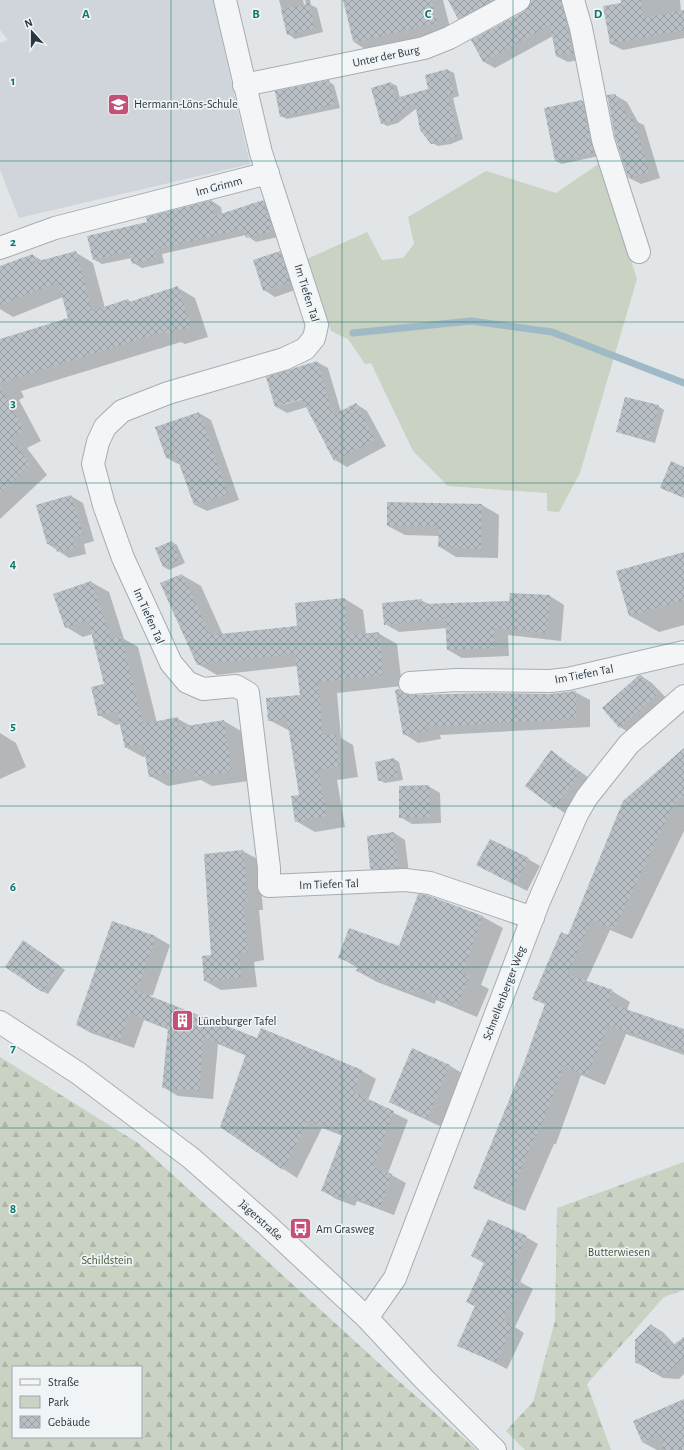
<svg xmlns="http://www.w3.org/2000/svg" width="684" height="1450" font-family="'Alegreya Sans',sans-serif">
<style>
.built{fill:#cfd5da}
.green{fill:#c9d2c3}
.forest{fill:url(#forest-firs);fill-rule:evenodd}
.shadow{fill:#0003;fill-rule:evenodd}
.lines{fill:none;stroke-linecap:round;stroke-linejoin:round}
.stream{stroke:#9fb9c6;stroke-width:7}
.building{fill:url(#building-cross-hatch)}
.minor-casing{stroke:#a6adb2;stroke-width:24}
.minor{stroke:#f3f5f7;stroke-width:22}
.grid{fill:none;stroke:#0f766e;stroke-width:1;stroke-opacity:0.55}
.labels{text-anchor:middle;stroke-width:3.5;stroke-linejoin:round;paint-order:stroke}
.street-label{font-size:12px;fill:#2a363f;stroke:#f0f4f6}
.poi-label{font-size:12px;fill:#2a363f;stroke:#f0f4f6;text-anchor:start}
.park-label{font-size:12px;fill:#455939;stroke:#f0f4f6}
.grid-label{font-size:13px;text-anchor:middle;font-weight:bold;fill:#0f766e;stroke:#f0f4f6;stroke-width:3.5;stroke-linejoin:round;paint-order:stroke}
</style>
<defs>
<pattern id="forest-firs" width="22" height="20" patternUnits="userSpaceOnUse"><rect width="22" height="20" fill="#c9d2c3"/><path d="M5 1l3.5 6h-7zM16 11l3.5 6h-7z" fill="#adb5a9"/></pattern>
<pattern id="building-cross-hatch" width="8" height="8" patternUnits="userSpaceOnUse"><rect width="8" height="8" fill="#b8bfc5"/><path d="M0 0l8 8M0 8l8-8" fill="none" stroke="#969ca1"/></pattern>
</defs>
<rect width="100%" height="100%" fill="#e1e5e8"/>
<path class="built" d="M0 0H213L250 164 19 218 0 170V43L8 40 0 30Z"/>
<path class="green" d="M600 163 637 279 580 473 559 512 547 511V493L448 486 413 451 371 363 365 364 348 339 331 331 307 259 367 232 382 260 403 258 414 244 408 217 486 171 556 193Z"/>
<path class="forest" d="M0 1057 138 1143 393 1376 477 1450H0ZM13 1367H141V1437H13Z
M684 1162V1290L664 1297 587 1384 611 1450H525L506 1431 533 1402 555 1321 557 1208Z"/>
<path class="shadow" d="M279 0H303L305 9H307L305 0H310L311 5 317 8 323 32 295 39 288 34Z
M344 0H443L451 31 368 51 354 42Z
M449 0H516L471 25 459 18Z
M532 0H569L584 59 568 62 556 56 553 36 495 68 484 62 472 41 526 12Z
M622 0H680L681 12 684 11V38L623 50 611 44 622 4Z
M448 70 454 73 459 96 453 98 463 139 451 144 438 146 432 143 417 108 398 123 387 126 382 123 391 83 397 86 400 98 429 90Z
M328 81 334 85 340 108 287 119 281 116Z
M615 95 627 102 638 122 644 125 660 178 641 184 629 178Z
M582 101 588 104 599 156 562 164 556 161 545 109Z
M212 201 221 207 222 214 263 201 272 206 282 236 256 242 246 235 162 254 164 263 142 268 133 263 132 258 102 264 93 259 149 222Z
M75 252 93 263 105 308 128 300 132 303 178 288 195 298 208 337 185 344 181 342 21 391 24 397 19 400 41 441 27 448 47 475 0 519V341L69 318 63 297 13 317 0 309V267L32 255 43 261Z
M280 252 291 258 301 288 275 297 264 290Z
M317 362 328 368 341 412 356 404 367 411 386 446 347 467 335 460 307 407 287 413 275 406ZM306 396 307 398 283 405V403Z
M658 406 664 410 655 443 623 434 617 431Z
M199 413 211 420 239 500 207 511 195 505 181 464H178L167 458 156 428Z
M71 496 83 503 94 541 84 544 86 554 69 558 48 544Z
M482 505 499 515 498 558 456 557 440 547V536L405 535 388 526Z
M172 542 177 545 185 563 169 570 164 567Z
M684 553V625L659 632 630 616Z
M182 575 201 586 223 635 298 626 345 599 363 610 366 634 378 633 397 644 402 686 337 693 341 738 353 745 358 777 337 780 345 827 315 832 296 821 300 795 290 731 269 720 301 696 297 666 217 675 198 664Z
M91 582 109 592 124 639 138 647 157 723 178 719 191 726 224 721 241 731 249 781 212 786 201 780 168 786 150 776 146 756 143 757 125 747 121 724 116 725 99 715 105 685 92 634 83 637 66 627Z
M550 596 564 605 561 641 508 635 509 656 462 658 448 650 447 628 399 632 385 624 421 600 430 605 510 602Z
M641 676 652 683 669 701 631 734 620 727 603 708Z
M399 690 410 696 550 694 575 692 590 700V727L440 735 441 739 418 743 404 734Z
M0 733 16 743 26 767 0 779Z
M684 750V831L632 939 610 930 586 982 612 991 630 1002 627 1010 684 1030V1055L626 1034 605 1085 581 1075 556 1144H554L525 1211 492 1197 474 1187 522 1071 546 1005 534 998 568 936Z
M552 752 592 780 566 814 526 786Z
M394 759 399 762 403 780 385 783 379 780Z
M428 786 440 793 441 823 412 824 400 817Z
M394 833 405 840 409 874 383 875 371 868Z
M243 851 259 860 263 910H259L264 960 254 962 257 987 221 990 205 981Z
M528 859 540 866 527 891 477 865Z
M427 896 483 917 503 928 481 985 489 989 477 1017 436 1000 435 1004 377 982 357 971 358 968 339 957 399 947Z
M113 922 156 937 170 945 153 995 147 996 258 1039 262 1029 362 1071 376 1079 368 1100 408 1120 388 1173 406 1183 394 1215 357 1201 355 1206 336 1199 322 1190 343 1136 322 1128 297 1178 221 1127 247 1056 218 1044 213 1099 178 1096 163 1087 169 1030 144 1020 134 1048 91 1033 77 1025Z
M29 945 65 970 48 994 42 991Z
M412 1050 450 1066 467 1076 444 1128 407 1111 390 1102Z
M526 1237 538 1244 520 1282 533 1289 515 1327 524 1333 507 1369 459 1345 476 1307 467 1302Z
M651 1325 663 1332 675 1345 684 1338V1374L679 1379 663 1378 636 1362Z
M684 1400V1450H657L642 1442Z"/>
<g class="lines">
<path class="stream" d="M353 333 471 321 552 332 684 383"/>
</g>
<path class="building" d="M343 0H431L437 23 360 41H353Z
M448 0H493L458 19Z
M532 0H561L573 53 556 56 550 25 483 62 471 40 525 11Z
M621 0H642L644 18 684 10V30L610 44 603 6 621 3Z
M309 3 315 28 287 35 281 10Z
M448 69 454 93 448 95 458 136 445 141 431 144 420 130 415 103 392 121 381 124 371 88 391 82 396 98 428 89 425 75Z
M329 80 335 105 280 117 275 91Z
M615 94 629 119 633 117 649 172 628 178 615 137 607 95Z
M582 100 594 153 555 161 544 108Z
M212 200 215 216 263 200 273 231 246 238 243 229 154 250 156 258 132 264 129 251 93 260 87 236 147 222 146 217Z
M76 251 92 311 128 299 129 302 178 286 191 327 166 334 165 331 0 383V339L68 318 58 282 0 305V266L33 254 35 262Z
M280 251 290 282 263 291 253 260Z
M317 361 333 415 356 403 375 440 334 461 302 399 275 407 266 377Z
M0 387 24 430 10 438 30 464 0 493Z
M625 397 659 405 650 440 616 432Z
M199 412 228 494 194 505 176 455 166 458 155 427Z
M671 461 684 467V498L660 488Z
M71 495 83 534 73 538 76 547 57 552 54 543 47 544 36 505Z
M387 502 482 504 481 549 438 547 439 527 387 526Z
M172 541 180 560 163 567 155 548Z
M684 552V600L629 616 616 571Z
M182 574 210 635 297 626 295 603 345 598 349 635 379 632 383 675 318 682 323 735 335 733 340 766 318 770 327 816 295 822 291 796 299 795 287 719 268 721 266 698 300 695 295 654 197 665 160 583Z
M91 581 111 638 121 636 143 724 178 717 180 727 224 720 232 771 194 777 193 768 149 777 143 744 125 748 117 711 98 716 91 687 104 684 88 620 65 628 53 594Z
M510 593 550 595 547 633 494 628 495 648 447 650 445 619 384 625 382 603 422 599V604L509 601Z
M639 675H641L658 694 619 728 602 708Z
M399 689 404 694 411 695 488 693 550 694 576 691V719L426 727 427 731 403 735 395 690Z
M684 748V795L674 804 614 929 592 920 567 974 613 990 608 1003 684 1029V1052L608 1025 587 1076 564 1066 538 1135 536 1134 507 1202 473 1188 521 1071 545 1004 532 999 561 932 568 935 623 801Z
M551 750 581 773 554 808 525 786Z
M394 758 398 777 378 781 375 762Z
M429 785 430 817 399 818V786Z
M394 832 398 868 370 869 367 836Z
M490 839 529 858 515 885 476 865Z
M243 850 248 901 243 902 248 952 239 953 241 978 204 981 202 956 211 955 204 854Z
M418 894 427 895 483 916 462 974 469 977 457 1006 416 989 415 993 356 971 358 965 338 958 349 928 399 946Z
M112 921 156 936 138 988H130L257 1038 261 1028 362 1070 353 1092 394 1111 373 1167 392 1174 380 1208 342 1193 341 1199 321 1191 343 1134 308 1121 283 1170 220 1127 246 1054 204 1037 199 1091 162 1088 168 1028 129 1013 120 1041 76 1025Z
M23 940 60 966 42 992 5 967Z
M412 1048 450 1065 427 1119 389 1102Z
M488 1219 527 1236 508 1276 522 1282 503 1321 513 1325 496 1363 457 1346 475 1306 466 1302 484 1263 471 1256Z
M651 1324 672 1346 684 1337V1357L667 1373 651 1372 644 1364 635 1363V1340Z
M684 1399V1450H664L658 1436 642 1442 633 1421Z"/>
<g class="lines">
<defs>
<path id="minor" d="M225 0 261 153 317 325 314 338 305 349 284 359 168 393 122 411 105 427 98 442 93 464 104 505 123 558 171 663 187 682 203 689 236 686 248 693 269 868V886L405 880 430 883 533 918
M573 0 581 28 603 140 639 252
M244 85 424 48 449 38 519 0
M0 248 55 228 268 173
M410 683 456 680 550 681 568 679 684 652
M0 1022 78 1073 191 1158 266 1224 367 1318 423 1378 495 1450
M367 1318 395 1278 539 901 577 814 587 797 629 744 684 696"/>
</defs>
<use href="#minor" class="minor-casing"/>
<use href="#minor" class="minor"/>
</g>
<path class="grid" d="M171 0V1450M342 0V1450M513 0V1450M0 161H684M0 322H684M0 483H684M0 644H684M0 806H684M0 967H684M0 1128H684M0 1289H684"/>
<defs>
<symbol id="school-square" viewBox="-11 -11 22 22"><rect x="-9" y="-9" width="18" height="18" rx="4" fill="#c44f77" stroke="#f0f4f6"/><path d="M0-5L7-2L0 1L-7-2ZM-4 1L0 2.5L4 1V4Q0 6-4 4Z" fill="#fff"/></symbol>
<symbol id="building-square" viewBox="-11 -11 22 22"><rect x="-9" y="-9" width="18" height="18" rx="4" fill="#c44f77" stroke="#f0f4f6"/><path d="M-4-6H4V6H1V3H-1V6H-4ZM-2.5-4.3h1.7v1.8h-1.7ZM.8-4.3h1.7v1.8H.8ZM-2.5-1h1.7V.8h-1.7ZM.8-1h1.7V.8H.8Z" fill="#fff"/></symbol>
<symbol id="bus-square" viewBox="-11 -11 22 22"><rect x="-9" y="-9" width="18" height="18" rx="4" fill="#c44f77" stroke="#f0f4f6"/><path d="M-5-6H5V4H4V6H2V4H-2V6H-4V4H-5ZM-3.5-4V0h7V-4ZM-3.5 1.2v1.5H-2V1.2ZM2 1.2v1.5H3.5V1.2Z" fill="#fff"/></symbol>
</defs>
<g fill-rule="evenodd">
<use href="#school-square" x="106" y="92" width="25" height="25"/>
<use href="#building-square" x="170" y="1008" width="25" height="25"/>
<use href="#bus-square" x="288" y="1216" width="25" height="25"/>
</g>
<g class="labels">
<g class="street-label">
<text transform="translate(386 56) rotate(-12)" y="4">Unter der Burg</text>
<text transform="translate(219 186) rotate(-15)" y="4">Im Grimm</text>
<text transform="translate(307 293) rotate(73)" y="4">Im Tiefen Tal</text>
<text transform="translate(149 616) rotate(66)" y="4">Im Tiefen Tal</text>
<text transform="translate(584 674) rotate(-11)" y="4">Im Tiefen Tal</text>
<text transform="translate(329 884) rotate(-2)" y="4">Im Tiefen Tal</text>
<text transform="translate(504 993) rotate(-69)" y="4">Schnellenberger Weg</text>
<text transform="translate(261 1220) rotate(42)" y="4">Jägerstraße</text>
</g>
<g class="poi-label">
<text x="134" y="108">Hermann-Löns-Schule</text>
<text x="198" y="1025">Lüneburger Tafel</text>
<text x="316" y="1233">Am Grasweg</text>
</g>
<g class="park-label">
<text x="619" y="1256">Butterwiesen</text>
<text x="107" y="1264">Schildstein</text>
</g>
</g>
<g class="grid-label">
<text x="86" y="18">A</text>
<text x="256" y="18">B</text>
<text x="428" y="18">C</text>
<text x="598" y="18">D</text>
<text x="13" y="85">1</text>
<text x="13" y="246">2</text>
<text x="13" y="407">3</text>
<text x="13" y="568">4</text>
<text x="13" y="730">5</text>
<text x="13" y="891">6</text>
<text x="13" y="1052">7</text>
<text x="13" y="1213">8</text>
</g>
<rect x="12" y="1366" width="130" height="72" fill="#f0f4f6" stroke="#a1a8ad"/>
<rect x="20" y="1379" width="20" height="6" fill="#f3f5f7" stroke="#a1a8ad"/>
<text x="48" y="1386" font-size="12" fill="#2a363f">Straße</text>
<rect x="20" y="1396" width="20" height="12" fill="#c9d2c3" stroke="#a1a8ad"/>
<text x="48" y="1406" font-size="12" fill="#2a363f">Park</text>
<rect x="20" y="1416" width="20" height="12" fill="url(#building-cross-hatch)" stroke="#a1a8ad"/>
<text x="48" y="1426" font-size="12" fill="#2a363f">Gebäude</text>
<g transform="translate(32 32) rotate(339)" stroke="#f0f4f6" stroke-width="3" paint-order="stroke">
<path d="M0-3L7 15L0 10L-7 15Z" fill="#2a363f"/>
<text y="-6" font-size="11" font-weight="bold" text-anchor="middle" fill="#2a363f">N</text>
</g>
</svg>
